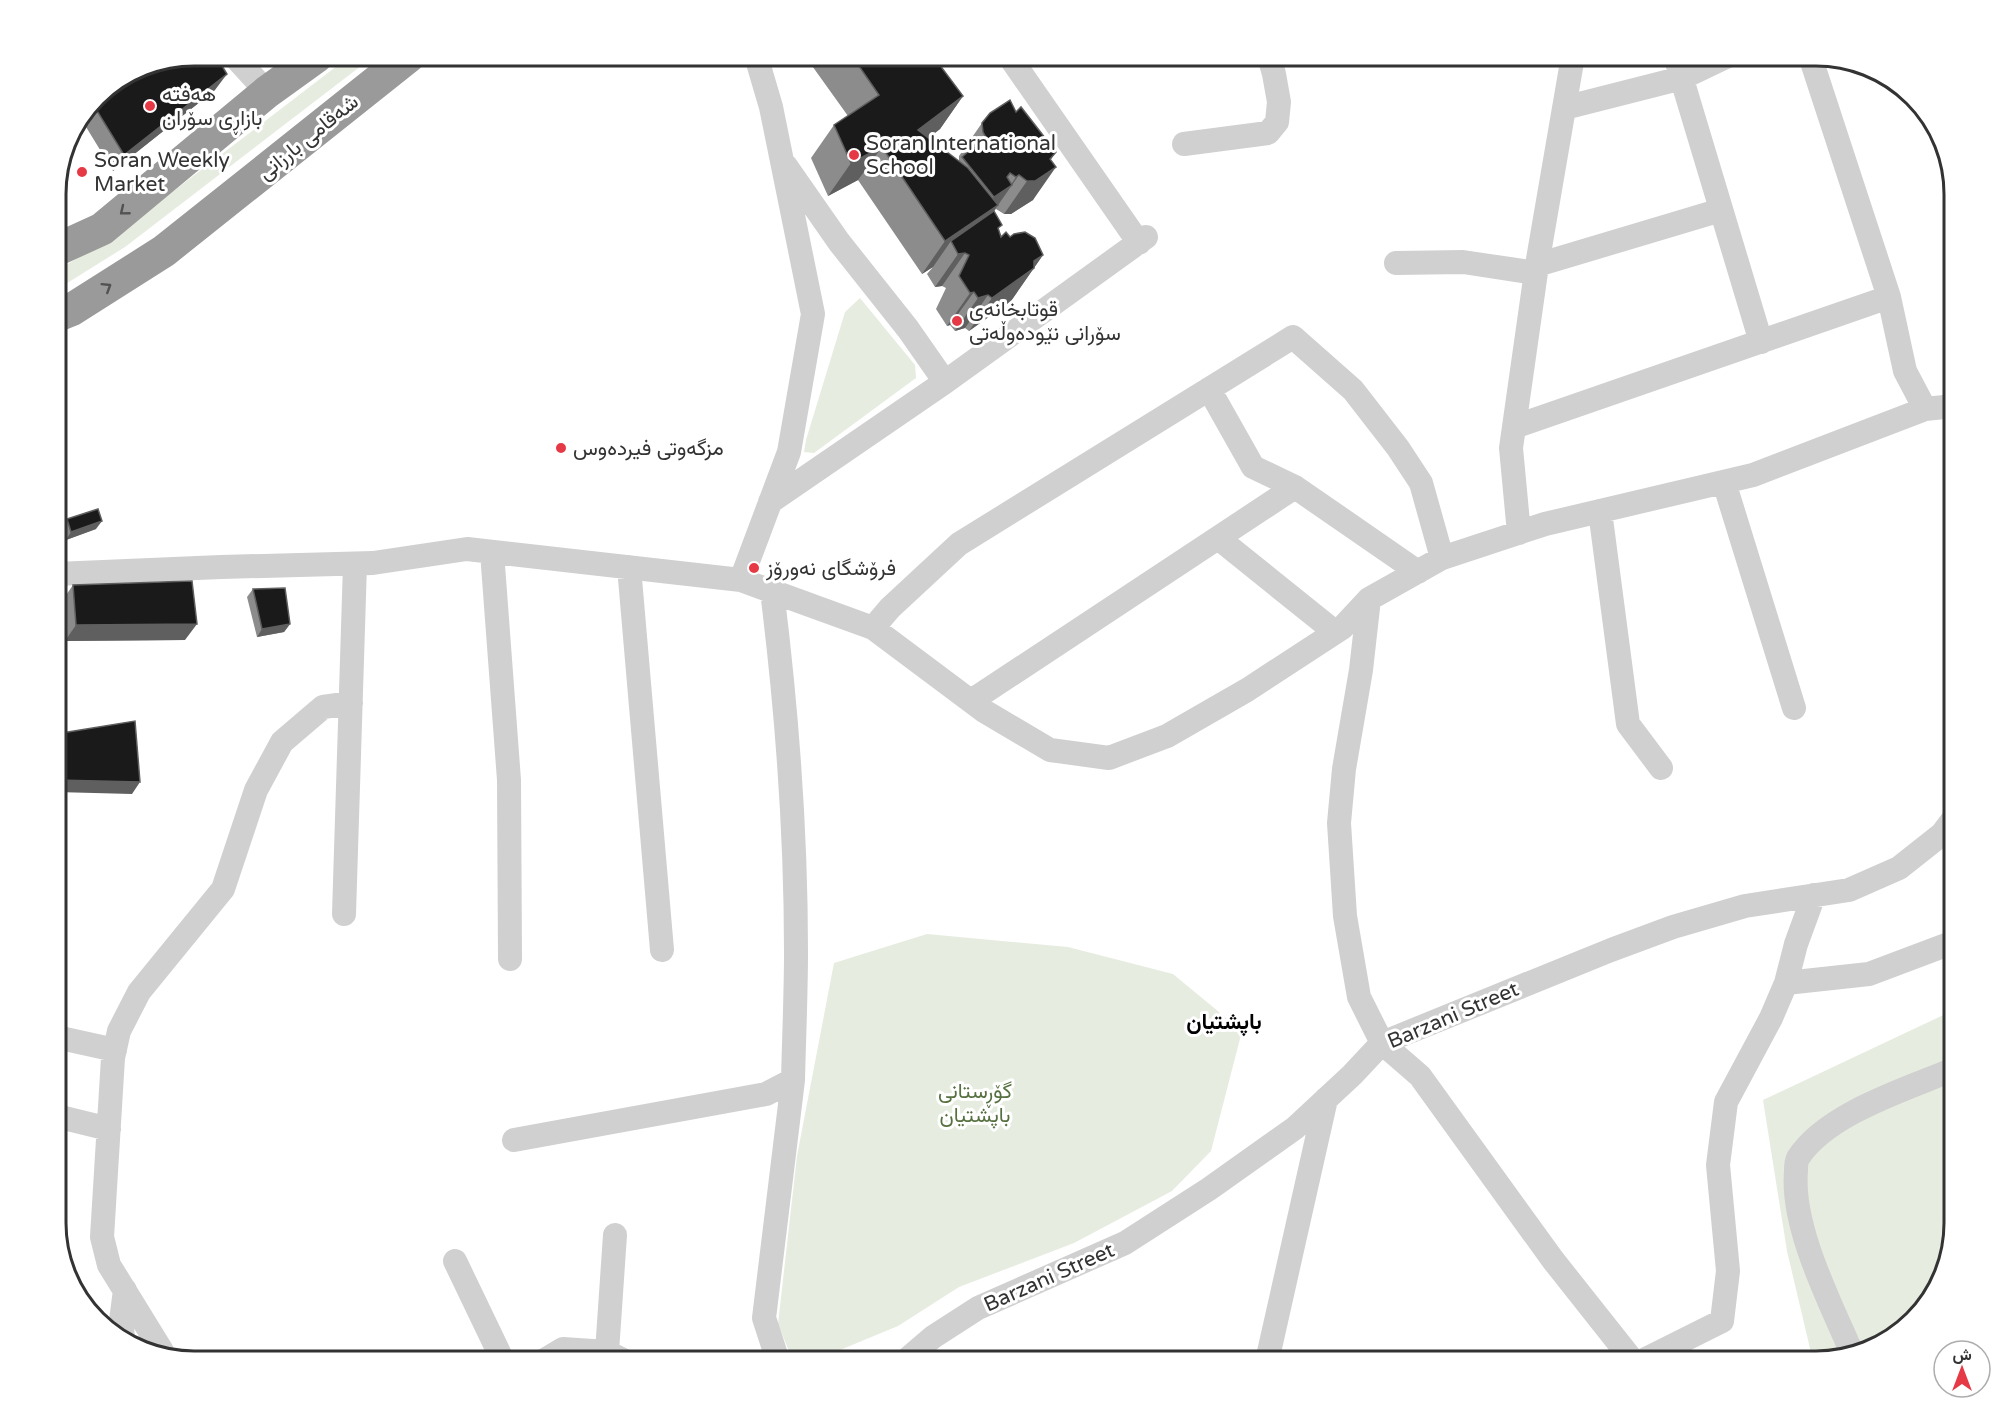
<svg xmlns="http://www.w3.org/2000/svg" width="2010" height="1417" font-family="'Varela Round',Vazirmatn,sans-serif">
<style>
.green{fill:#e6ecdf}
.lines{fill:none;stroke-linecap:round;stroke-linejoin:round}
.minor{stroke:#d0d0d0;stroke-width:24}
.highway{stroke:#9a9a9a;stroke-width:33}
.wall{fill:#8c8c8c}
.shaded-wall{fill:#5f5f5f}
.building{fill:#1a1a1a;stroke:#5f5f5f;stroke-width:1.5}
.oneway{stroke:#525252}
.poi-dot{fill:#e63946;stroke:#fff;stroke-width:2}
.labels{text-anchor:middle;stroke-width:6;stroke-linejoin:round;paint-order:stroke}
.poi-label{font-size:21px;fill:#333;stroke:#fff;text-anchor:start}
.street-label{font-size:21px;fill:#333;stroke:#fff}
.park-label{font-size:21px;fill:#56703f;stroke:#fff}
.neighbourhood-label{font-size:22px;font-weight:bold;fill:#000;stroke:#fff}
.rim{fill:none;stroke:#333;stroke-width:3}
</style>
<rect width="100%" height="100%" fill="#fff"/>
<path class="green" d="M350 56H374L125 247 56 290V271L116 235Z
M860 298 915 365 916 378 814 453 804 452 806 440 845 312Z
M927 934 1068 947 1173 974 1242 1031 1211 1151 1172 1191 1074 1243 959 1287 898 1326 823 1357 807 1361H793L778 1324 797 1156 834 963Z
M1954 1010V1223L1926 1307 1877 1347 1813 1361 1787 1251 1763 1100Z"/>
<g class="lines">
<path class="minor" d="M234 56 267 92
M1009 56 1139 243
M1675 56 1761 342
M1810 56 1889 297 1905 371 1925 409 1954 406
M1564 108 1682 78 1728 56
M1184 144 1268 133 1277 122 1279 102 1274 74 1269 56
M786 166 839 242 908 329 945 382
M1396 263 1463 262 1536 273
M1537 265 1721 210
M1209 389 1253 467 1295 487 1418 572
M1514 427 1889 297
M1724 482 1794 708
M770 502 945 382 1146 237
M1600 511 1628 724 1661 768
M1519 533 1511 448 1537 265 1573 56
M1218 538 1335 632
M492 552 509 780 510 959
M629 567 662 950
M56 574 221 567 373 563 467 549 741 580 873 628 984 711 1050 750 1109 758 1167 736 1247 690 1342 628 1369 599 1442 558 1545 524 1753 475 1925 409
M741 580 789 452 813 314 771 107 756 56
M1369 599 1361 670 1344 769 1339 823 1345 916 1359 997 1382 1043 1420 1076 1553 1260 1633 1361
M873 628 890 608 959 544 1293 337 1353 390 1398 448 1421 483 1442 558
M971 701 1295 487
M344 914 355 564
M1786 983 1869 974 1954 942
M56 1037 115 1050
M56 1116 109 1129
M514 1140 766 1094 793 1080C794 1037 796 994 796 952 796 831 787 711 772 591
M455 1261 503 1361
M123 1337 121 1321 125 1290
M162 1351 109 1265 102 1237 113 1058 119 1031 139 992 223 889 256 790 282 742 323 707 351 703
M607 1352 615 1235
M1852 1353C1830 1302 1791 1227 1796 1171 1796 1167 1796 1162 1798 1158 1827 1113 1907 1089 1954 1069
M543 1361 563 1349 607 1352 625 1361
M778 1361 764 1318 793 1080
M905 1361 933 1337 978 1308 1125 1243 1209 1189 1295 1128 1352 1075 1382 1043 1611 950 1673 927 1745 906 1849 890 1899 868 1942 834 1954 818
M1267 1361 1326 1099
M1642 1361 1722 1321 1728 1271 1718 1165 1726 1102 1771 1018 1786 983 1796 944 1814 895"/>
<path class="highway" d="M56 250 102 229 267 92 317 56
M56 316 71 310 164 251 409 56"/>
</g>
<path class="wall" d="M805 56H933L963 96 940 129 929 138 959 161V156L982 123 1016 112 1056 152 1051 159 1033 200 1011 214H1004L996 209 994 211 1001 237H1010L1043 255 1011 301 969 331 965 328 955 331 950 325 947 326 936 309 946 288 942 286 935 287 927 274 933 267 922 274 858 180 828 196 811 158 834 125 848 116Z
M215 90 113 171 83 122 94 106Z
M67 519 96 529 66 540 61 527Z
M73 585 185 640 65 641 62 601Z
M253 589 290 624 284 632 257 637 247 597Z"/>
<path class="shaded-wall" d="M227 74 215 90 113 171 124 155Z
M963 96 940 129 895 163 918 130Z
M882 147 858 180 828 196 851 163Z
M1056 152 1036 180 1056 167 1033 200 1011 214H1004L1027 181Z
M1019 175 975 238 951 241 933 267 922 274 945 241 981 217 994 197 1010 186 1016 177Z
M965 253 942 286 935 287 958 254Z
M1043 255 1011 301 969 331 992 298 1034 261Z
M974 292 950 325 947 326 970 293Z
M988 295 965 328 955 331 978 298Z
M102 521 96 529 66 540 71 532Z
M197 624 185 640 65 641 76 625Z
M290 624 284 632 257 637 262 629Z
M56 780 140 782 132 794 56 792Z"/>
<path class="building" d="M195 56H216L227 74 124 155 94 106 150 64Z
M852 56H933L963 96 918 130 968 168 998 205 945 241 882 147 851 163 834 125 879 95Z
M1010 100 1016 112 1021 107 1056 152 1050 159 1056 167 1035 181H1027L1019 175 1016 177 1010 173 1007 177 1012 185 994 197 962 157 979 142 983 148 989 143 983 132 982 123 990 113Z
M994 211 1002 225 998 228 1001 237 1006 232 1010 237 1014 234 1025 232 1035 238 1043 255 1034 261V268L992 298 988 295 978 298 974 292 970 293 959 276 969 255 965 253 958 254 951 241Z
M98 509 102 521 71 532 67 519Z
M192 581 197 624 76 625 73 585Z
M285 588 290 624 262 629 253 589Z
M135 721 140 782 56 780V734Z
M345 1357 348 1361H337Z"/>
<defs><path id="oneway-chevron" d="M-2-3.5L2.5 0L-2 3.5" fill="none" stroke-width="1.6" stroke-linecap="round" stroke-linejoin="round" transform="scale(1.5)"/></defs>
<g class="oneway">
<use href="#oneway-chevron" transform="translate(124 211) rotate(141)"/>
<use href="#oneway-chevron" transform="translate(107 287) rotate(-32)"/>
</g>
<g class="poi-dot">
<circle cx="150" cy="106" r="6"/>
<circle cx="854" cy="155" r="6"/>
<circle cx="82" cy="172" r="6"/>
<circle cx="957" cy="321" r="6"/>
<circle cx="561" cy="448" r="6"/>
<circle cx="754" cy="568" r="6"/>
</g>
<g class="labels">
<g class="poi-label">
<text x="162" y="101">هەفتە<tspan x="162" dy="24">بازاڕی سۆران</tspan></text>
<text x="866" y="150">Soran International<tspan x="866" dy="24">School</tspan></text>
<text x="94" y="167">Soran Weekly<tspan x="94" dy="24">Market</tspan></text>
<text x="969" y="316">قوتابخانەی<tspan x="969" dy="24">سۆرانی نێودەوڵەتی</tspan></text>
<text x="573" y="455">مزگەوتی فیردەوس</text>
<text x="766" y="575">فرۆشگای نەورۆز</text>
</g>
<g class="street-label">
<text transform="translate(308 137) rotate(-39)" y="7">شەقامی بارزانی</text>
<text transform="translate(1453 1015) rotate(-23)" y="7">Barzani Street</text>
<text transform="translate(1049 1277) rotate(-24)" y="7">Barzani Street</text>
</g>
<g class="park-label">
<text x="975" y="1098">گۆڕستانی<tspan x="975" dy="24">باپشتیان</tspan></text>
</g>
<g class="neighbourhood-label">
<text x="1224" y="1029">باپشتیان</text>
</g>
</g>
<path d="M0 0H2010V1417H0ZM194 66H1816A128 128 0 0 1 1944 194V1223A128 128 0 0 1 1816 1351H194A128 128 0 0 1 66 1223V194A128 128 0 0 1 194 66Z" fill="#fff" fill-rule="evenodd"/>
<path class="rim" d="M194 66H1816A128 128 0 0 1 1944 194V1223A128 128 0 0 1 1816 1351H194A128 128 0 0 1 66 1223V194A128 128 0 0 1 194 66Z"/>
<g transform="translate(1962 1369)"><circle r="28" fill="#ffffff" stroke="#adadad" stroke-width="1.5"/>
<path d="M0-4.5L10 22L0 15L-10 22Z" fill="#e63946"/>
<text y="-9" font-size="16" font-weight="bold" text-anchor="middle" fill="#333333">ش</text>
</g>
</svg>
